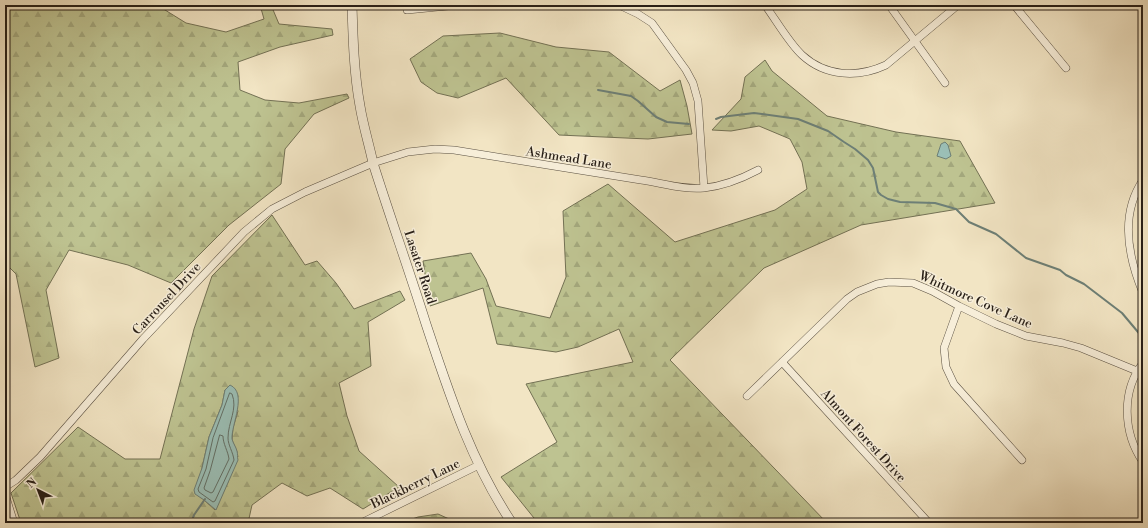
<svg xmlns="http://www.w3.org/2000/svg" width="1148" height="528" font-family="'Libre Bodoni',serif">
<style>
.forest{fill:url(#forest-firs);stroke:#737154;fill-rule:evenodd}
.water{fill:#9bbfb6;stroke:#6d7f76}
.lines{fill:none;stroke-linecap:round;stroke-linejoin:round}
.shore{stroke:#626f66;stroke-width:1}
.stream{stroke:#6d7f76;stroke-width:2}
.minor-casing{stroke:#5a5042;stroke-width:8}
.tertiary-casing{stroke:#5a5042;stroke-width:10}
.minor{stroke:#f7eed9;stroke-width:7}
.tertiary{stroke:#f7eed9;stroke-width:9}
.labels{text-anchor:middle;stroke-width:3;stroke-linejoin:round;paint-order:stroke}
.street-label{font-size:13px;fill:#281f17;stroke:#f7eed9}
</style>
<defs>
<pattern id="forest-firs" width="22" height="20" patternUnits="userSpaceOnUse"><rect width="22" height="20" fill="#bec391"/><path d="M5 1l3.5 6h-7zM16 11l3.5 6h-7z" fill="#a3a77c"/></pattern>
</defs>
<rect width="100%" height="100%" fill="#f2e5c4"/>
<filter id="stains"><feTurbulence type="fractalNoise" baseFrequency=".005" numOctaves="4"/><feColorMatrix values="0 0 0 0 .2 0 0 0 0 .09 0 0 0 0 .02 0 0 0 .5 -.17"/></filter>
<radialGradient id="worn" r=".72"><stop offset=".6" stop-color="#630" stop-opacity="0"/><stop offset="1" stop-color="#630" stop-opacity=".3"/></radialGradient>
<path class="forest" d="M5 5H157L186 23 226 32 264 19 260 5H271L279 24 332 29 333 35 280 47 238 62 240 90 265 100 299 103 347 94 349 98 314 114 285 149 281 184 229 225 171 283 128 265 69 250 46 290 59 358 35 367 16 274 5 263Z
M500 33 556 47 609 52 660 91 680 80 687 106 692 134 648 139 559 135 506 78 458 98 437 93 421 82 410 59 443 36Z
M765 60 772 71 827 116 896 132 960 141 995 203 861 225 764 268 670 360 827 523H538L501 477 557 442 526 384 633 362 619 329 578 347 556 352 497 344 483 288 430 306 423 261 471 253 486 279 496 306 550 318 566 277 563 211 608 184 675 242 775 210 807 189 802 162 790 139 759 126 731 131 712 130 741 99 745 77Z
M272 215 305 265 317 261 336 283 354 309 400 291 405 300 368 322 371 366 339 383 347 416 359 451 399 487 363 509 330 488 307 496 282 483 252 505 248 523H21L11 493 78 427 125 459H160L194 329 212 276ZM225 390 238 411 233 428 232 440 237 452 228 482 215 510 204 500 202 468 209 437 222 405Z
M438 514 458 523H401L418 517Z"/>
<path class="water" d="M945 142 948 145 951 156 946 159 937 156 941 144Z
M230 385C248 393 231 425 232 439 233 443 236 447 237 451 238 454 237 457 238 460L216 510 204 500 195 494 194 490 202 468 209 437 222 405 225 390Z"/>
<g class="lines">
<path class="shore" d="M230 393 232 394C238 409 228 422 228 438 228 445 233 452 234 460L215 501 213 502 199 492 198 489 206 469 213 438Z
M220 435 223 436C223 444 228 451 229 459L213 492 211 493 205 490 204 488 210 471Z"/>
<path class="stream" d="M598 90 631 96 638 101 656 117 667 122 689 124
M716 119 721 117 754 113 798 119 828 131 844 142 855 149 868 160 873 168 878 192 881 195 888 199 900 202 935 203 956 209 969 222 996 234 1026 258 1060 270 1066 275 1084 284 1122 313 1143 338
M191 523 194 515 205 499"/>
<defs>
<path id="minor" d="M619 5 638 14 652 23 686 70 693 83 698 101 704 188
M765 5C776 20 789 43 802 55 826 77 858 78 886 65L958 5
M889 5 945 83
M1014 5 1066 68
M407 10 458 5
M1143 180C1120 214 1128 257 1143 293
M959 306 944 348 946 367 954 384 1022 460
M782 362 929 523
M1143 363C1121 391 1123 433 1143 462
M747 396 847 299 857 292 877 284 889 282 913 283 932 291 959 306 996 324 1026 336 1063 343 1081 348 1137 371
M5 487 16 480 40 457 143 339 244 232 272 209 305 192 373 163 408 152 435 149 454 150C516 160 579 170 641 180 662 183 683 190 704 188 724 186 741 179 758 170
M5 494 14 523
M361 523 479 465"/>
<path id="tertiary" d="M352 5C353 39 354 73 360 106 363 125 369 144 373 163 390 217 409 270 426 324 449 393 471 462 512 523"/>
</defs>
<use href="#minor" class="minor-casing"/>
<use href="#tertiary" class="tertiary-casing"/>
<use href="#minor" class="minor"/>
<use href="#tertiary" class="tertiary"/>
</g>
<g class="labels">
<g class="street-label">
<text transform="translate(569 157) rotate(9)" y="5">Ashmead Lane</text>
<text transform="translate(421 267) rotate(72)" y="5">Lasater Road</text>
<text transform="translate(166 298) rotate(-47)" y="5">Carrousel Drive</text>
<text transform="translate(976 299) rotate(24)" y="5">Whitmore Cove Lane</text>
<text transform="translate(864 435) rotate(48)" y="5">Almont Forest Drive</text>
<text transform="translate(415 483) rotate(-26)" y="5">Blackberry Lane</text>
</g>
</g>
<rect width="1148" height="528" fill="none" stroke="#f2e5c4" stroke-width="20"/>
<rect x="6" y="6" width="1136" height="516" fill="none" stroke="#281f17" stroke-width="2"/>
<rect x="10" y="10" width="1128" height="508" fill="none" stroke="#281f17"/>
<g transform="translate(38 490) rotate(318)" stroke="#f7eed9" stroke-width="3" paint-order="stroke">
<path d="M0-3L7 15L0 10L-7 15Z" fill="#281f17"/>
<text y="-6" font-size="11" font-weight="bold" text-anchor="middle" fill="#281f17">N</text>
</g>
<rect width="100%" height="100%" filter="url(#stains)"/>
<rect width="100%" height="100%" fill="url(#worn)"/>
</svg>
